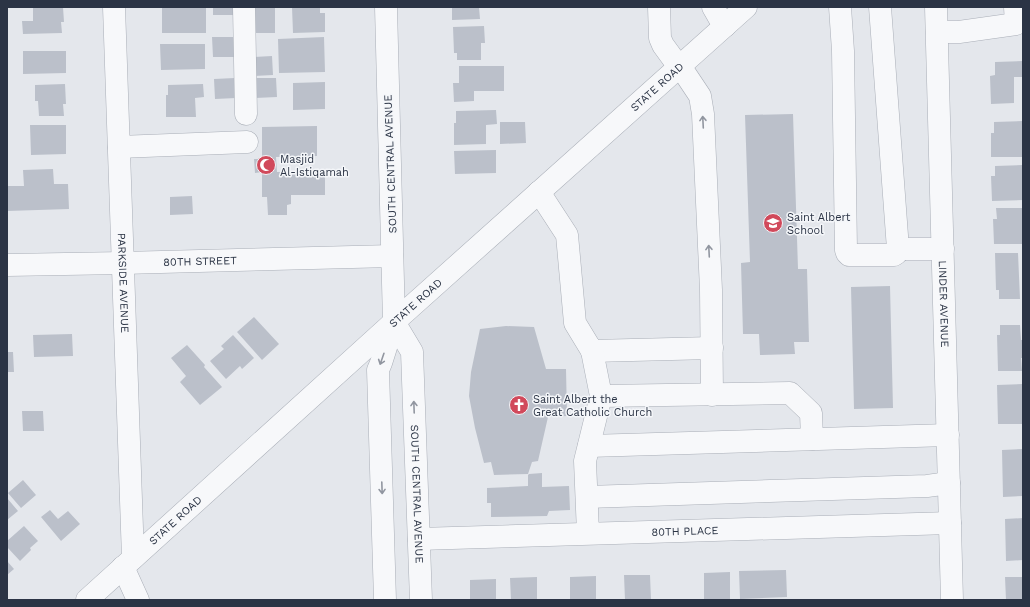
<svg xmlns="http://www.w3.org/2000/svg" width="1030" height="607" font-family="'Work Sans',sans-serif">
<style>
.building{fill:#bbc0ca}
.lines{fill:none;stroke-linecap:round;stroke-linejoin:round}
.minor-casing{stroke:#a9aeb7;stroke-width:23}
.minor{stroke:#f7f8fa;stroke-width:22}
.oneway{stroke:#9196a0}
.labels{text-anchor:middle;stroke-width:3;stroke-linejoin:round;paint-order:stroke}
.street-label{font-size:11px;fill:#2b3445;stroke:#f4f6f9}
.poi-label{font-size:11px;fill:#2b3445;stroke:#f4f6f9;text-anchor:start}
</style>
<rect width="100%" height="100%" fill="#e4e7ec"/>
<path class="building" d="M33 7H63L64 22H61L62 33 23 34 22 21H33Z
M162 7H206V33H162Z
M213 7H234V15H213Z
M254 7H275V33H255Z
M292 7H320V13H325V32L293 33Z
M452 7H479L480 19 452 20Z
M484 26 485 43H481V60H457V53H454L453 27Z
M212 37H234V57H213Z
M324 37 325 72 279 73 278 39Z
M160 44H205V69L161 70Z
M23 51H66V73L23 74Z
M272 56 273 75 254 76V57Z
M1023 61V77H1014V103L991 104 990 76 995 75V62Z
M459 66H504V91H474V101L454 102 453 83H459Z
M235 78 236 98 215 99 214 79Z
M255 78H276L277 97 255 98Z
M325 82V109L293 110V83Z
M65 84 66 104H63L64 116H39L38 101H35V85Z
M203 84 204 97 195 98 196 117H166V95H168V85Z
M496 110 497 124 486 125V144L454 145V123H456V111Z
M793 114 798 269H807L809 342H794L795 354 760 355 759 334H743L741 263 750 262 745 115Z
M1023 121V157H991V133H994V122Z
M500 122H525L526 143 500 144Z
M30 125H66V154L31 155Z
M317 126V156L276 157 277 172 325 171V195H291V204L287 205V215H268L267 197H262V172L255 173 254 159H262V127Z
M496 150V173L455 174 454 151Z
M1023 165V200L992 201 991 176H995V166Z
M53 169 54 184H68L69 209 7 211V186H24L23 170Z
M192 196 193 214 170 215V197Z
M996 208H1023V244H994L993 219H997Z
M995 253H1018L1020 299H999V290H996Z
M890 286 893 408 854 409 851 287Z
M254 317 279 344 262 360 237 332Z
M1000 325H1020L1021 340H1023V358H1021L1022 371H998L997 335H1000Z
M506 326 534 327 546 369H566L567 416 548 417 538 461 532 462 528 474 494 475 491 462 484 463 475 428 469 396 471 372 480 329Z
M72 334 73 356 34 357 33 335Z
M233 335 254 358 242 369 240 366 226 379 210 361 224 349 221 346Z
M187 345 205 365 204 367 222 387 200 405 180 382 186 376 171 358Z
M7 352H13L14 372H7Z
M1023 384V424H998L997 385Z
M22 411H43L44 431H23Z
M1023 449V496L1003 497 1002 450Z
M542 473V487L569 486 570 510 549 511 547 516 491 517V503H487V488L528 486V475L529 474Z
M23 480 36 495 21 508 8 493Z
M7 498 18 511 7 520Z
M50 510 58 519 68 511 80 524 61 541 41 517Z
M1023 518V560L1006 561 1005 519Z
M24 526 38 541 30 548 31 550 20 561 7 547V541Z
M7 561 14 569 7 575Z
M786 570 787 597 740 599 739 571Z
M730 572V600H704V573Z
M624 575H650L651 600H625Z
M596 576V600H570V577Z
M537 577V600H511L510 578Z
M1005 577H1023V600H1006Z
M496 579V600H470V580Z"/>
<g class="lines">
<defs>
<g id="minor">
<path id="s1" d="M114 7 133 558"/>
<path d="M244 7 246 114"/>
<path d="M659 7 660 38 663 45 679 67"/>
<path d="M713 7 721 21 725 26"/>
<path d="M840 7 843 51 846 250 847 253 849 255H894L897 253 898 249 880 7"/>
<path id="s2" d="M936 7 952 600"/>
<path d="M937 32H959L1016 24 1015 7"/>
<path d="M680 66 700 96 703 114 711 290 712 395"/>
<path d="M119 147 247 142"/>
<path d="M539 192 567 235 575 323 592 351 712 348"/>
<path d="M898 249H943"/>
<path id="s3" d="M7 265 123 263 392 256"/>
<path id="s4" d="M394 322 412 352 421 600"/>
<path d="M601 396 790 393 811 413 812 439"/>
<path d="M589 446 948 435"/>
<path d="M587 497 927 486 949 483"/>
<path d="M588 533 585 461 601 396 592 351"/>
<path id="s5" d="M419 539 950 523"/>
<path d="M123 567 138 600"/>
<path id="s6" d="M87 600 394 322 746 7"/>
<path d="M385 600 378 370 381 363 394 322 386 7"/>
</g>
</defs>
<use href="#minor" class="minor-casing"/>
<use href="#minor" class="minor"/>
</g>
<defs><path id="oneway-shaft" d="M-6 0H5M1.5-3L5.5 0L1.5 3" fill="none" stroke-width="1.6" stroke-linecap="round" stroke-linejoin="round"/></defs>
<g class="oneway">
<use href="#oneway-shaft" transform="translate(703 122) rotate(-93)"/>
<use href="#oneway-shaft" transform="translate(709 251) rotate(-93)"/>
<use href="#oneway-shaft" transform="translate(382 359) rotate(109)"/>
<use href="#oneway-shaft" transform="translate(414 407) rotate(-92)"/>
<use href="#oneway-shaft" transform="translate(382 488) rotate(88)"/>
</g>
<defs>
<symbol id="mosque-disc" viewBox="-11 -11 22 22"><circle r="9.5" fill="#d1495b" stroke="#f4f6f9"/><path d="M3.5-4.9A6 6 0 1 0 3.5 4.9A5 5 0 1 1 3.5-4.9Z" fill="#fff"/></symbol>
<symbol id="school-disc" viewBox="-11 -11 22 22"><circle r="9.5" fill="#d1495b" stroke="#f4f6f9"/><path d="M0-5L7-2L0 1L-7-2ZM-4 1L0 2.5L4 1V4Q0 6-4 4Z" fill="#fff"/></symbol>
<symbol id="church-disc" viewBox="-11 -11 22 22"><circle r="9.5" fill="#d1495b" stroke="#f4f6f9"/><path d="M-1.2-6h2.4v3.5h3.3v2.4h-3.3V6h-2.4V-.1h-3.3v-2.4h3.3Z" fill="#fff"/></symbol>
</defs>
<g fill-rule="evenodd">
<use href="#mosque-disc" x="255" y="154" width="22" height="22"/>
<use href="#school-disc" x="762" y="212" width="22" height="22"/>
<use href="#church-disc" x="508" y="394" width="22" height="22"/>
</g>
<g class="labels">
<g class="street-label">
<text dy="4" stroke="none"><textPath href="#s6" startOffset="767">STATE ROAD</textPath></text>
<text transform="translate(390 164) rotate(-92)" y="4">SOUTH CENTRAL AVENUE</text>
<text dy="4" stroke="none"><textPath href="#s3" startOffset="193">80TH STREET</textPath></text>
<text dy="4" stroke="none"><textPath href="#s1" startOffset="276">PARKSIDE AVENUE</textPath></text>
<text dy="4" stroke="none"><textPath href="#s6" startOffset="443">STATE ROAD</textPath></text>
<text dy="4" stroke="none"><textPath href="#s2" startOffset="297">LINDER AVENUE</textPath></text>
<text dy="4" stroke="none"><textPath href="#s4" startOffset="177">SOUTH CENTRAL AVENUE</textPath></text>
<text dy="4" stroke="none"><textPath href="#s6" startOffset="119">STATE ROAD</textPath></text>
<text dy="4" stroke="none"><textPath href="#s5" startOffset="266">80TH PLACE</textPath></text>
</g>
<g class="poi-label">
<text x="280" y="163">Masjid<tspan x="280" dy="13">Al-Istiqamah</tspan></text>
<text x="787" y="221">Saint Albert<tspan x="787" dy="13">School</tspan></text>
<text x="533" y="403">Saint Albert the<tspan x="533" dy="13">Great Catholic Church</tspan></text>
</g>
</g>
<rect width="1030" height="607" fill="none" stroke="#2b3445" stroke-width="16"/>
</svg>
